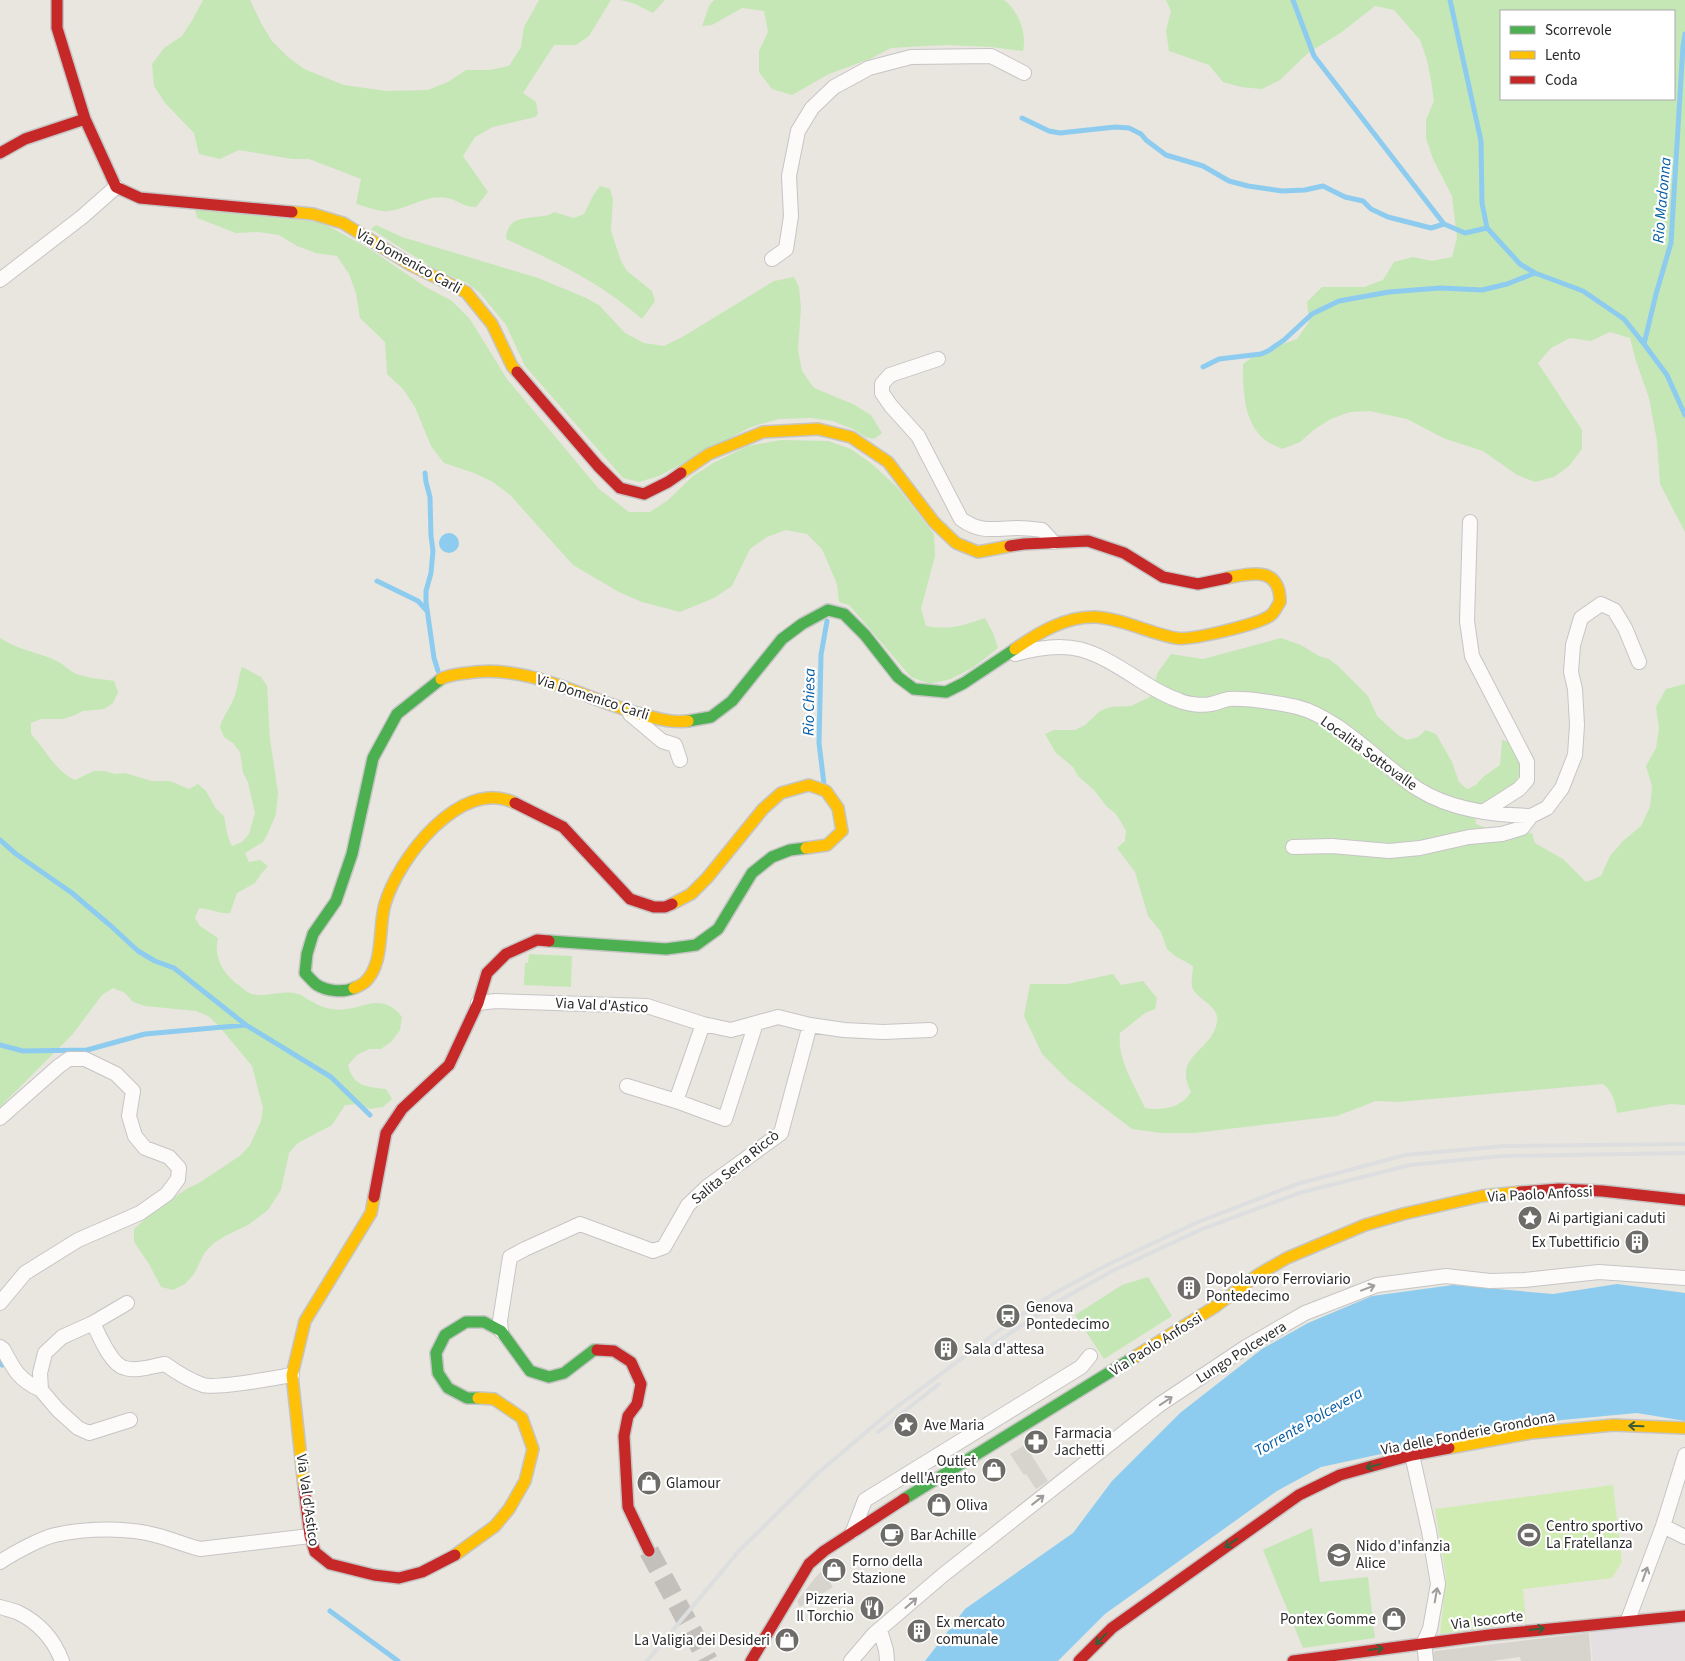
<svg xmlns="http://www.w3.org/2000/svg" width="1685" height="1661" font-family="'Source Sans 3',sans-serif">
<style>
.industrial{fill:#e4e0e2}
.green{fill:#c5e7b6;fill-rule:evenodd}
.pitch{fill:#d0ecb3}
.plaza{fill:#d7d4ce}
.water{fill:#8eccef}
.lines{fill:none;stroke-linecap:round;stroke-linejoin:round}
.stream{stroke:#8eccef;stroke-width:5}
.secondary-tunnel{stroke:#c3c0bb;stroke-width:20;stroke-dasharray:20 10;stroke-linecap:butt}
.street-casing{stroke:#c6c5c5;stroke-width:16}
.fast-casing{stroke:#c6c5c5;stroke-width:14}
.slow-casing{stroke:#c6c5c5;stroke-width:14}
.jam-casing{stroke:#c6c5c5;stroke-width:14}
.street{stroke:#fcfbfa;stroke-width:14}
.fast{stroke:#4caf50;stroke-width:11}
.slow{stroke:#ffc107;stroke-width:11}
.jam{stroke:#c62828;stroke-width:11}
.rail{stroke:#dddedf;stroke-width:4}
.oneway{stroke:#9e9d9c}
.oneway2{stroke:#385f39}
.labels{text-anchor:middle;stroke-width:4.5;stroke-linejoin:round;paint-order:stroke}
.street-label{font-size:15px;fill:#2a2a2a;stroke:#fff}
.poi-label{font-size:15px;fill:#2a2a2a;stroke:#fff;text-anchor:start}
.water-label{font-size:16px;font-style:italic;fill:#045ca4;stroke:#fff}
</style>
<rect width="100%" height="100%" fill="#e9e6df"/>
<path class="industrial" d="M1685 1620V1661H1593L1590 1629Z"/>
<path class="green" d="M203 0H250L261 23 272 41 287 56 304 69 344 85 387 91 428 90 448 82 466 70H489L509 66 521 47 524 27 539 0H611L589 36 576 45H554L523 93 536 102 538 114 535 117 493 127 475 137 463 156 488 192 476 207C463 207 458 200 447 198 425 193 403 213 382 211 374 210 364 206 356 204L361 179 309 159H292L239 150 220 159 199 154 194 133 165 103 154 86 152 64 164 48 182 36 193 19Z
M620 0H665L653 13 633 3Z
M714 0H1004C1019 11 1027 34 1023 51L991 47 945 45 891 48 870 59 829 74 792 95 772 89 759 72V51L768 32 764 11 742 8 712 25 702 26 709 6Z
M1166 0H1685V532L1660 484 1657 441 1649 398 1635 358 1630 338 1610 332 1591 341 1570 338 1551 348 1538 363 1582 430V449L1569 466 1554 477 1535 482 1517 475 1483 451 1443 438 1407 419 1369 411 1350 412 1331 419 1315 429 1300 442 1282 449C1277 446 1270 444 1265 440 1243 422 1243 389 1243 364L1259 352 1297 339 1309 322 1307 302 1322 287H1364L1383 280 1394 262 1413 257 1432 261 1452 257 1457 238 1452 196 1433 159 1426 138V120L1434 101 1431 80 1427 60 1420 40 1394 10 1375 6 1342 32 1308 53 1280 80 1262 89 1241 87 1223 82 1209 65 1169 51 1166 31 1171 11ZM1501 11H1674V99H1501Z
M600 186 610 189 613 199 611 231 621 261 627 271 652 291 655 301 642 319C600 282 556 262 506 239 507 216 525 219 543 216 547 216 551 214 554 212L574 218 584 214 594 194Z
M195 209 321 222 370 249 424 286 452 301 470 319 507 379 599 489 629 512H650L668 500 693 476 715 462 748 446 781 440 828 441 851 449 872 464 898 488 934 534 935 556 921 609 926 626C950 630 962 626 985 618L993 633 998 648 974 667 951 679 930 684 911 677 849 605 839 602 837 584 822 549 807 534 786 530 767 537 750 549 732 586 714 598 680 612 642 602 619 592 573 565 510 495 493 482 474 473 444 463 431 446 415 407 403 389 387 374 385 342 360 318 356 293 349 274 337 256 316 253 297 246 279 235 258 232 236 233 197 218Z
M376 225 402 237 538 278 584 297 599 305 625 333 644 343 664 346 684 336 774 281 794 277 799 287 801 308 798 350 802 371 814 388 853 404 871 415 882 433 874 439 865 437 853 429 832 421 811 418 779 419 751 427 659 476 639 482 623 478 525 366 506 325 480 293 467 283 436 270 371 229Z
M0 638C18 650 38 652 57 661 65 665 71 673 80 675 91 679 103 679 114 681L118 692 113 703 104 709 83 711 73 716 63 719H41L31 723V734C46 750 55 771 75 780L94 771H105L115 774 125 773 152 781H170L189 789 198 784 206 791 216 809 224 816 228 837 232 846 242 842 249 834 255 813 248 782 243 773 240 752 233 743 224 737 220 727C223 716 230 708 234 698 238 688 238 677 242 667L261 677 267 686 270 739 278 793 276 814 268 833 263 842 245 853 249 862 260 860 268 866 261 874 255 883 237 893 230 913C219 914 211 909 199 908L195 918 200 926 218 938C213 958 224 975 240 986 243 989 248 993 252 994 266 998 281 989 298 994 303 995 306 999 311 1001 317 1005 325 1008 332 1009 361 1014 379 988 402 1017L400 1030 392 1041 381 1049H369L357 1055 348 1065C353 1086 366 1087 386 1089L392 1099 383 1107 370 1109 358 1104 345 1105 332 1125 298 1143 289 1153 281 1190 268 1210 248 1225 225 1236 214 1243 205 1252 194 1274 185 1284 173 1290 161 1287 149 1264 134 1242V1229L155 1210 188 1188 199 1183 241 1155 250 1145 261 1121 263 1108 252 1066 218 1025 208 1016 196 1011 145 1006 133 1002 125 993 113 988 102 995 72 1035 0 1107Z
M1281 638 1301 645 1319 656 1329 659 1338 666 1368 696 1377 716 1398 735 1407 740 1418 737 1426 730 1436 734 1452 762 1459 782 1467 789 1476 785 1483 777 1500 765 1502 740 1512 743C1539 779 1501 795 1475 813L1476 824 1486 828 1532 833 1535 843 1563 859 1586 882 1601 876 1610 856 1624 840 1641 826 1650 807 1652 786 1646 766 1656 748 1659 728 1656 707 1666 689 1685 684V1105L1671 1104 1617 1113C1615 1101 1613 1092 1603 1084L1397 1102 1376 1101 1337 1116 1194 1133H1161L1132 1129 1068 1080 1042 1054 1024 1016 1030 984H1067L1113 974 1121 985 1143 981 1157 998 1155 1009 1145 1013 1120 1033C1117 1060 1134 1084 1145 1108 1163 1111 1181 1108 1191 1092 1172 1055 1212 1052 1217 1022 1220 1006 1199 1001 1193 989 1190 984 1193 973 1193 966L1175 956 1167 949 1161 932 1148 916 1135 872 1117 848 1125 841 1126 831 1121 822 1115 813 1107 807 1094 790 1078 776 1073 767 1056 753 1045 734 1054 730H1075L1085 725 1100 711 1110 707 1131 706 1150 697 1158 672 1171 654 1203 659Z
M529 954 572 956 571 987 524 985 525 963H528Z
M1148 1277 1172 1316 1104 1359 1075 1315 1122 1285Z
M1312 1528 1320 1582 1368 1577 1375 1638 1303 1648 1263 1550Z"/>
<path class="pitch" d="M1613 1485 1622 1562 1612 1578 1523 1589 1526 1622 1440 1634 1446 1577 1435 1509Z"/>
<path class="plaza" d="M1025 1445 1048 1481 1036 1489 1026 1474 1024 1475 1010 1454Z
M822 1570 833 1587 800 1607 797 1601 815 1578Z
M1589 1633 1591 1661H1521L1520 1657 1492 1661H1431L1430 1658 1435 1651Z"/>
<path class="water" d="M439 543a10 10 0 1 1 20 0a10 10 0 1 1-20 0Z
M1617 1284 1685 1293V1421L1637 1413 1562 1420 1432 1443 1321 1467 1277 1491 1105 1614 1058 1661H925L965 1609 1073 1533 1112 1481 1180 1413 1262 1349 1308 1323 1372 1296 1453 1285 1553 1294Z"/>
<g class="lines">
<path class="stream" d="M1293 0 1314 56 1444 224 1465 233 1487 228
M1450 0 1481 141 1482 203 1487 228 1520 264 1535 273 1583 291 1624 319 1644 344
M1685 34 1683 46 1671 243 1656 294 1644 344 1667 375 1685 415
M1022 118 1049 131 1060 133 1115 127 1129 128 1141 134 1146 140 1166 155 1203 166 1229 181 1248 186 1282 191 1305 190 1323 186 1345 197 1363 201 1371 209 1388 217 1431 228 1444 224
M1203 367 1219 359 1261 354 1268 351 1284 340 1312 314 1339 301 1389 292 1440 288 1482 290 1507 284 1535 273
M425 473 426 482 430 497 431 536 433 551 431 573 426 591V602L434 658 438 671
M377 581 418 601 427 611
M824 784 819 743 821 655 827 621
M0 840 16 854 72 893 111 926 138 951 155 961 174 968 246 1025 331 1077 370 1115
M0 1045 23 1051 87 1050 145 1034 246 1025
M0 1363 2 1365
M330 1611 398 1661"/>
<path class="secondary-tunnel" d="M649 1551 708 1661"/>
<defs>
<path id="street" d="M772 259 786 249 791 216 789 176 798 131 812 108 834 87 869 68 911 57 991 56 1024 73
M0 280 82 217 116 187
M938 359 890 375 882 384V393L891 406 918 436 961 519C982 534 994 528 1018 528 1026 528 1034 529 1042 530L1053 542
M1470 522 1467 621 1472 656 1527 762V780L1519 789 1483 812
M1015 654C1071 638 1091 649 1138 679 1151 687 1163 695 1178 700 1186 704 1202 706 1211 704 1217 703 1223 700 1229 699 1247 698 1280 703 1297 707 1340 718 1381 765 1418 789 1451 810 1493 815 1531 816
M630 714 662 741 675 745 680 760
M1293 847 1332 846 1389 851 1420 848 1469 837 1502 834 1522 828 1531 816 1547 808 1562 788 1575 755 1577 725 1575 689 1571 672 1573 645 1581 618 1601 604 1614 610 1625 628 1639 662
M478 1003 496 1001 647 1006 703 1024 731 1030 778 1017 810 1025 844 1030 883 1032 930 1030
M627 1086 676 1101 703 1024
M676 1101 725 1119 756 1023
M0 1118 59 1066 69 1059H85L116 1074 133 1091 129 1116 135 1136 145 1148 169 1157 179 1168 178 1179 167 1194 140 1213 78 1240 25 1273 0 1303
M127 1303 93 1323 62 1337 45 1353 40 1373 41 1390 58 1410 78 1428 89 1433 130 1420
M93 1323C99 1335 111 1365 125 1368 137 1372 152 1366 165 1364 176 1372 189 1380 203 1385 217 1389 274 1378 292 1375
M501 1331 500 1321 510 1257 525 1249 580 1224 653 1251 664 1247 688 1205 707 1187 781 1133 810 1025
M0 1347 3 1349C14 1370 19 1380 41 1390
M1412 1455 1429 1531 1438 1584 1430 1629 1424 1642 1426 1661
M1663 1526 1685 1537
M853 1531 865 1500 1081 1367 1090 1356
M0 1562C12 1554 41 1538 55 1535 86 1528 129 1527 159 1536 173 1540 185 1545 200 1549L310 1536
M0 1607C6 1609 13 1610 19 1613 39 1623 54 1640 62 1661
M1628 1620 1663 1526 1685 1455
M880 1630 886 1650 887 1661
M851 1661 874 1634 943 1575 1159 1405 1246 1347 1305 1313 1377 1285 1446 1276 1490 1281 1524 1280 1599 1272 1685 1278"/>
<path id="fast" d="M688 721 711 717 732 701 782 639 802 624 828 610 844 614 865 635 898 677 914 689 946 692 964 683 1015 649
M549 941 666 949 696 945 718 929 752 873 772 857 790 850 806 848
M354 988C343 993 327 991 317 985 313 982 309 977 305 973L307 954 313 934 336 901 352 854 373 758 397 714 441 679
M478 1398H467L448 1388 438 1373 436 1353 445 1335 466 1322H484L501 1331 530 1371 549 1377 564 1373 594 1350H597
M904 1499 1136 1356"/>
<path id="slow" d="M292 212 313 214 343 223 411 265 466 292 492 324 512 366 517 372
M681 473 709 454 763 432 818 429 851 437 888 462 934 522 956 543 978 552 1010 546
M1015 649C1038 633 1066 616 1095 617 1121 618 1151 634 1176 638 1190 641 1260 624 1271 615 1275 612 1277 606 1280 602 1280 566 1252 573 1227 578
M441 679C448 675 459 674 467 673 530 663 585 700 644 715 659 719 672 723 688 721
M672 904 691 894 707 878 763 809 781 793 809 785 826 791 838 808 842 831 827 845 806 848
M354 988C357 987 361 985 364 983 385 965 378 926 385 904 398 859 461 776 515 803
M1136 1356 1216 1306 1259 1274 1287 1258 1365 1225 1403 1214 1482 1196 1520 1192
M1449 1448 1531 1433 1613 1425 1685 1428
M304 1487 292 1375 305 1321 371 1213 374 1197
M455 1555 495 1526 509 1509 525 1481 533 1449 522 1418 494 1399 478 1398"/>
<path id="jam" d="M57 0V28L85 119 116 187 140 198 292 212
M0 153 25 139 85 119
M517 372 598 466 620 488 644 494 668 482 681 473
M1010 546 1024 544 1088 541 1124 553 1163 577 1198 584 1227 578
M515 803 563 827 630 899 654 907H665L672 904
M1520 1192 1559 1189 1602 1191 1685 1200
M374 1197 386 1133 402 1109 449 1065 478 1003 487 973 506 954 537 940 549 941
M597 1350 614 1351 631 1362 641 1384 637 1404 628 1416 624 1436 628 1507 649 1551
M304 1487 310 1536 315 1552 330 1564 374 1575 399 1578 422 1572 455 1555
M751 1661 809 1564 824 1551 904 1499
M1079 1661 1112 1628 1299 1495 1340 1475 1412 1455 1449 1448
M1293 1661 1489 1635 1685 1616"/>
</defs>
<use href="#street" class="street-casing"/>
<use href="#fast" class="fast-casing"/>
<use href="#slow" class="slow-casing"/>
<use href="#jam" class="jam-casing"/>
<use href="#street" class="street"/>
<use href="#fast" class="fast"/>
<use href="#slow" class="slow"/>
<use href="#jam" class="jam"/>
<path class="rail" d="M991 1346 1057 1302 1114 1270 1202 1229 1299 1193 1410 1165 1502 1156 1685 1153
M878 1432 939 1384
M647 1661 739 1551 819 1472 890 1412 1009 1323 1053 1294 1109 1264 1198 1222 1297 1184 1405 1155 1504 1146 1685 1144"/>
</g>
<defs><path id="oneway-shaft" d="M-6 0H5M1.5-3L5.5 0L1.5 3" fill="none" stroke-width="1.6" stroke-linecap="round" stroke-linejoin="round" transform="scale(1.25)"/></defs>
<g class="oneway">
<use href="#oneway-shaft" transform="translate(1368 1288) rotate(-21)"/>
<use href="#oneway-shaft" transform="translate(1166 1401) rotate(-34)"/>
<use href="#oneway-shaft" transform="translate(1038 1500) rotate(-38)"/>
<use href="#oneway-shaft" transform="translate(1645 1574) rotate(-70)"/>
<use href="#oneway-shaft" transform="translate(1436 1595) rotate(-80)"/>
<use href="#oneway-shaft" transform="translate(911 1603) rotate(-41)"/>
</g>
<g class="oneway2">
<use href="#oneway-shaft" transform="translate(1636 1426) rotate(-178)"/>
<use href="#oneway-shaft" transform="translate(1373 1466) rotate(165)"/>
<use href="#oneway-shaft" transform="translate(1231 1543) rotate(145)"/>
<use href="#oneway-shaft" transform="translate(1537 1629) rotate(-7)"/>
<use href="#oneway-shaft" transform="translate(1101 1639) rotate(134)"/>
<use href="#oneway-shaft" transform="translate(1376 1649) rotate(-8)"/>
</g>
<defs>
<symbol id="sight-disc" viewBox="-11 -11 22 22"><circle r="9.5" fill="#6d6c69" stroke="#fff"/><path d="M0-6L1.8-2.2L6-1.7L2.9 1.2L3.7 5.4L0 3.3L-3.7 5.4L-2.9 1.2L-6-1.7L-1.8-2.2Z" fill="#fff"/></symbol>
<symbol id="building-disc" viewBox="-11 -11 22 22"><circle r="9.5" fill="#6d6c69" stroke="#fff"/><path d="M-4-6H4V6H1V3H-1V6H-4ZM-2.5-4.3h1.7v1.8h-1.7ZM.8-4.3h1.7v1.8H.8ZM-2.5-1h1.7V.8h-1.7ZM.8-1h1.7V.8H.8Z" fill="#fff"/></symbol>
<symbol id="station-disc" viewBox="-11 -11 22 22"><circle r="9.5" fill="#6d6c69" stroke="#fff"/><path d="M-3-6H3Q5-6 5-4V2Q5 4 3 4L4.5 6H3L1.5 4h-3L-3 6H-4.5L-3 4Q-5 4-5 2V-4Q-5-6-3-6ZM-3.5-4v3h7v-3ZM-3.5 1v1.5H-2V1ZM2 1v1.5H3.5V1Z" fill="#fff"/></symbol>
<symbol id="pharmacy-disc" viewBox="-11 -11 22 22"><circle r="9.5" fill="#6d6c69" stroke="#fff"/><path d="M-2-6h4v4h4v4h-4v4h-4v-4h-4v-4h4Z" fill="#fff"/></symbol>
<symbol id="shop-disc" viewBox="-11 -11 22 22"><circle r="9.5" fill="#6d6c69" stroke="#fff"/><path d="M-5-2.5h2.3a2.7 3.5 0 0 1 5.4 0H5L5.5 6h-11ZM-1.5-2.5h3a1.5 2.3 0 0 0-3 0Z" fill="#fff"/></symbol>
<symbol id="cafe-disc" viewBox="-11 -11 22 22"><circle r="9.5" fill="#6d6c69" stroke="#fff"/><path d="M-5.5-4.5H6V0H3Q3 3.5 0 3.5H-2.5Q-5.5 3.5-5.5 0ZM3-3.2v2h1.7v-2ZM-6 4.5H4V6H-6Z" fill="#fff"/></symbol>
<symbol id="stadium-disc" viewBox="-11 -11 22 22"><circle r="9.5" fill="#6d6c69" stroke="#fff"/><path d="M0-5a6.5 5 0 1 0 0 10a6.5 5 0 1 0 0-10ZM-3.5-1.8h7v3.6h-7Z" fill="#fff"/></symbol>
<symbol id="school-disc" viewBox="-11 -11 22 22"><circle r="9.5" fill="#6d6c69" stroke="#fff"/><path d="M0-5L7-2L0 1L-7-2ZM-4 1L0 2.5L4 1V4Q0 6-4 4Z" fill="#fff"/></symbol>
<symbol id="restaurant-disc" viewBox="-11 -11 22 22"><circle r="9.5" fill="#6d6c69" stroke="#fff"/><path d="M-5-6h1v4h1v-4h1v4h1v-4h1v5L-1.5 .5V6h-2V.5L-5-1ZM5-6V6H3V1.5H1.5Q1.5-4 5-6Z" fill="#fff"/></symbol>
</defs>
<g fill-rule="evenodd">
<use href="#sight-disc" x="1516" y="1204" width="28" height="28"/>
<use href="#building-disc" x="1623" y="1228" width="28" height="28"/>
<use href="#building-disc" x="1175" y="1274" width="28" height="28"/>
<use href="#station-disc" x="994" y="1302" width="28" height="28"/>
<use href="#building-disc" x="932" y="1335" width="28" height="28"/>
<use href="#sight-disc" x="892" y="1411" width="28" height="28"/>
<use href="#pharmacy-disc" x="1022" y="1428" width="28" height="28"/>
<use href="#shop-disc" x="980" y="1456" width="28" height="28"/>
<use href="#shop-disc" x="635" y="1469" width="28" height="28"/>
<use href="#shop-disc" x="925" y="1491" width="28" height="28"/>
<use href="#cafe-disc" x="878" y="1521" width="28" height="28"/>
<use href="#stadium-disc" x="1515" y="1521" width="28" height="28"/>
<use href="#school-disc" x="1325" y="1541" width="28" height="28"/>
<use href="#shop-disc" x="820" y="1556" width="28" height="28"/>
<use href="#restaurant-disc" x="858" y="1594" width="28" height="28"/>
<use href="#shop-disc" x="1380" y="1605" width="28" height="28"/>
<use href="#building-disc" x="905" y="1617" width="28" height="28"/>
<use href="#shop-disc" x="773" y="1626" width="28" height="28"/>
</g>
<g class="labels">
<g class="street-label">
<text transform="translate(409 261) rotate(29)" y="5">Via Domenico Carli</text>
<text transform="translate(593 697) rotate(18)" y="5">Via Domenico Carli</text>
<text transform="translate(1369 753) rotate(36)" y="5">Località Sottovalle</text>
<text transform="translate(602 1005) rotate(3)" y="5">Via Val d'Astico</text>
<text transform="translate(735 1167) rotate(-39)" y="5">Salita Serra Riccò</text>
<text transform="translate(1540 1194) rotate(-3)" y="5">Via Paolo Anfossi</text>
<text transform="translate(1156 1344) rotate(-32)" y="5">Via Paolo Anfossi</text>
<text transform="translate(1241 1352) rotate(-32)" y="5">Lungo Polcevera</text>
<text transform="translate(1468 1433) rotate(-11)" y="5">Via delle Fonderie Grondona</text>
<text transform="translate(308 1500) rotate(82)" y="5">Via Val d'Astico</text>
<text transform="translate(1487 1620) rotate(-7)" y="5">Via Isocorte</text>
</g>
<g class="poi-label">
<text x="1548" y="1223">Ai partigiani caduti</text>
<text x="1620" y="1247" text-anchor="end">Ex Tubettificio</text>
<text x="1206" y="1284">Dopolavoro Ferroviario<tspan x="1206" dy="17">Pontedecimo</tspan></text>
<text x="1026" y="1312">Genova<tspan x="1026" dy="17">Pontedecimo</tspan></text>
<text x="964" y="1354">Sala d'attesa</text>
<text x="924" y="1430">Ave Maria</text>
<text x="1054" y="1438">Farmacia<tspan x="1054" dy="17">Jachetti</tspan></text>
<text x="976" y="1466" text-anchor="end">Outlet<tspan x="976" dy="17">dell'Argento</tspan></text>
<text x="666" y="1488">Glamour</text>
<text x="956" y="1510">Oliva</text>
<text x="1546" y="1531">Centro sportivo<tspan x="1546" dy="17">La Fratellanza</tspan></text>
<text x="910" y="1540">Bar Achille</text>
<text x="1356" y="1551">Nido d'infanzia<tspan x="1356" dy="17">Alice</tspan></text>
<text x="852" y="1566">Forno della<tspan x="852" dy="17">Stazione</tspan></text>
<text x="854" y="1604" text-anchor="end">Pizzeria<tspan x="854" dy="17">Il Torchio</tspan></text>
<text x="1376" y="1624" text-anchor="end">Pontex Gomme</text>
<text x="936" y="1627">Ex mercato<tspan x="936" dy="17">comunale</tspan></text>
<text x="770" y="1645" text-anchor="end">La Valigia dei Desideri</text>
</g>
<g class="water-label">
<text transform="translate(1661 200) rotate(-85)" y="6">Rio Madonna</text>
<text transform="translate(808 702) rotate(-89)" y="6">Rio Chiesa</text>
<text transform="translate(1308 1421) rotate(-30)" y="6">Torrente Polcevera</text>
</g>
</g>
<rect x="1500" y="10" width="175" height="90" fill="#ffffff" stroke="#aaaaaa"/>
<rect x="1510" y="26" width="25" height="8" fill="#4caf50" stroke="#aaaaaa"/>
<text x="1545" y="35" font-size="15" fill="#2a2a2a">Scorrevole</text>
<rect x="1510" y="51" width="25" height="8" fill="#ffc107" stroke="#aaaaaa"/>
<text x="1545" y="60" font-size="15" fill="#2a2a2a">Lento</text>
<rect x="1510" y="76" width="25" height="8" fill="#c62828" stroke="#aaaaaa"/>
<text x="1545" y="85" font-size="15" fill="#2a2a2a">Coda</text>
</svg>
